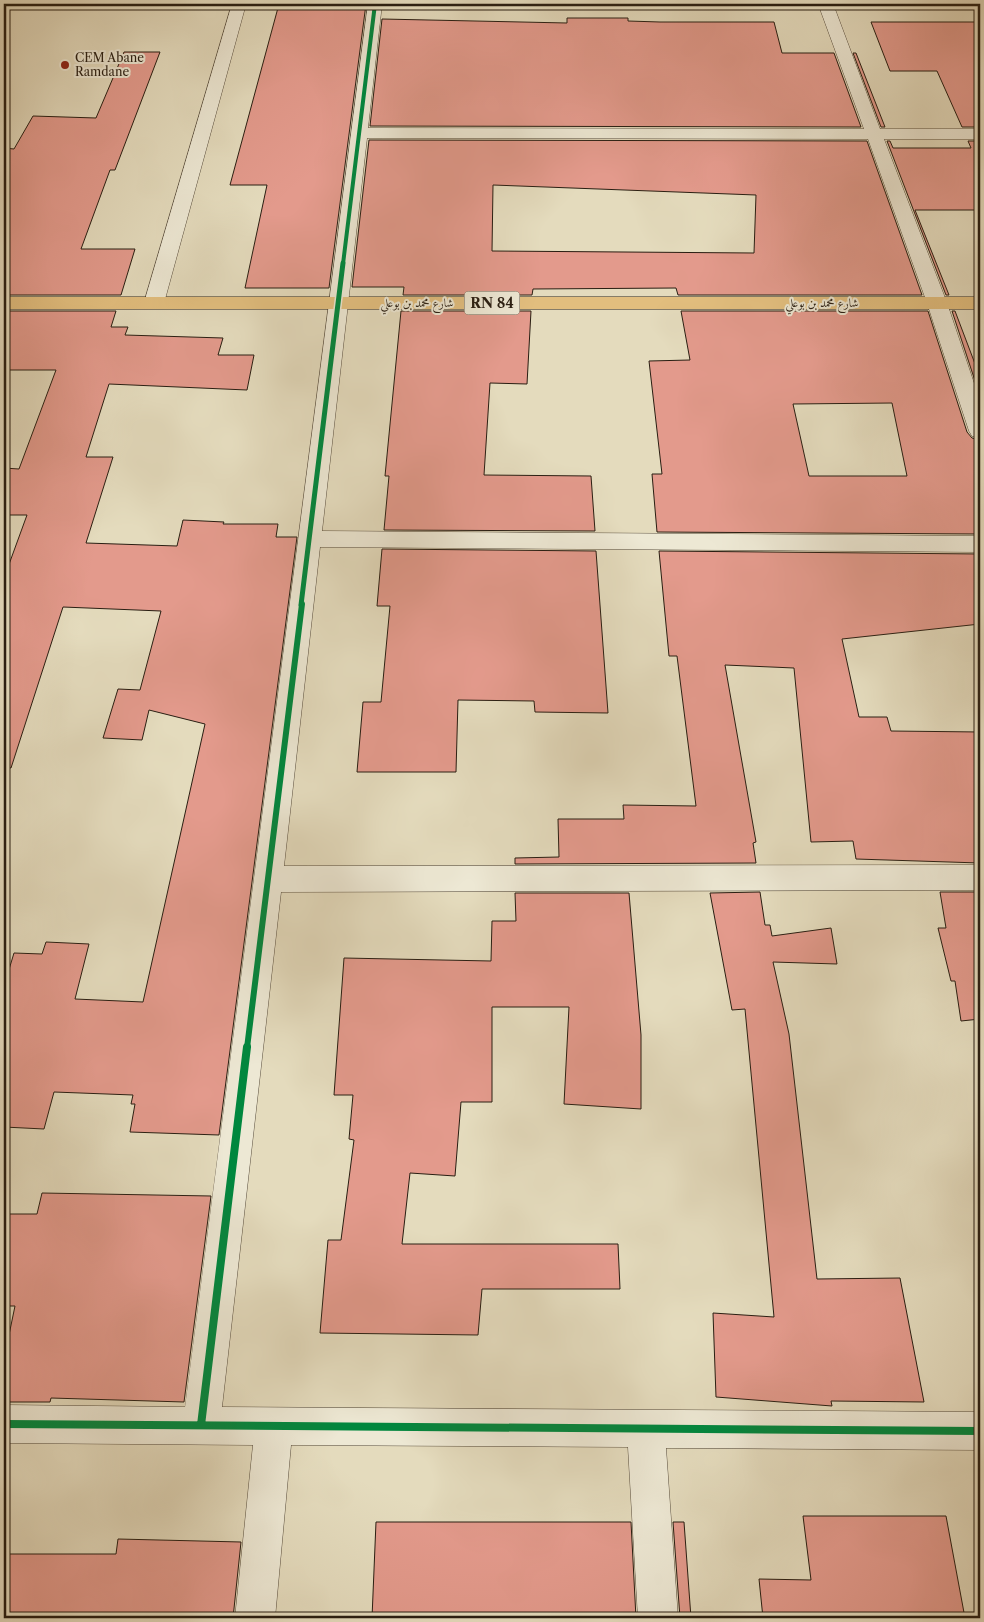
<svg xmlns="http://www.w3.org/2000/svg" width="984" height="1622" font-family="'Libre Caslon Text',Amiri,serif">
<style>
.building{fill:#e39a8c;stroke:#291e12;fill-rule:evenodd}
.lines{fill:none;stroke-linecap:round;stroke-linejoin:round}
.minor-casing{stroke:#584d3d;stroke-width:1}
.major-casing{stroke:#291e12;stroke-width:1}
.minor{fill:#ede8d4;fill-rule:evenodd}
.major{fill:#e2be7e;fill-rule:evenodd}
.cycleway-far3-casing{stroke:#ede8d4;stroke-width:5.5}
.cycleway-far2-casing{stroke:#ede8d4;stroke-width:8}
.cycleway-far1-casing{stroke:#ede8d4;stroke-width:9}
.cycleway-casing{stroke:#ede8d4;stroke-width:11}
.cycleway-far3{stroke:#00873e;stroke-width:4}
.cycleway-far2{stroke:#00873e;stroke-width:5}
.cycleway-far1{stroke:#00873e;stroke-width:6}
.cycleway{stroke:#00873e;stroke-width:8}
.poi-dot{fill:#8f2418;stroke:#ede8d4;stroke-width:2}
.labels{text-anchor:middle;stroke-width:4;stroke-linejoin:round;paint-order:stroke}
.far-poi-label{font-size:12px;fill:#291e12;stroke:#ede8d4;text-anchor:start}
.far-street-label{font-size:12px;fill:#291e12;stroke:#ede8d4}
.shield{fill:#ede8d4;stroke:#645b4c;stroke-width:1}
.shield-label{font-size:14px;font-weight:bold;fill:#291e12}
</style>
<rect width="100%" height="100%" fill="#e4dbbd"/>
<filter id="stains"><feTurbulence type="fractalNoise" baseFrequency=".004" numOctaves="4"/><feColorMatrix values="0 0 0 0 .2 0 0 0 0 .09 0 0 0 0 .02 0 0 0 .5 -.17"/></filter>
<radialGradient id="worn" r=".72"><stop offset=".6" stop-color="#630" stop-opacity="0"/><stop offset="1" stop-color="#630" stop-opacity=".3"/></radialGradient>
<path class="building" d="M279 4H366L329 288H245L267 185H230Z
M567 18H628V21L660 22H774L782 53H834L861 127 370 126 382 19 567 23Z
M871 22H980V127H962L937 71H890Z
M124 52H160L115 170H110L81 249H135L121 295H4V148L14 149 33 116 96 118Z
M853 53H856L885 127H881Z
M369 140 867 141 922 295H678L676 288 533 289 532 295H403L404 287H352ZM493 185 756 195 754 253 492 251Z
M887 141H890L893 148H971L968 141H980V210H915L949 295H946Z
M4 311H116L111 327H128L125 335 223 338 218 355H254L247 390 109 384 86 457H113L86 543 177 546 183 520 224 522 223 524H278L276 537H297L219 1135 130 1132 135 1104H131L133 1095 54 1092 44 1129 4 1127V986L14 953 42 954 46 942 89 944 75 999 143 1002 205 724 149 710 142 740 103 738 118 689 140 690 161 611 63 607 11 768 4 767V578L27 515H4V468L19 469 56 370H4Z
M401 311H531L527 384 490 383 484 475 591 476 595 531 384 530 389 476H385Z
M681 311H928L967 432 972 438 980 440V534L657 532 652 474H662L649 361 690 360ZM892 403 907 476H809L793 404Z
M952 311H955L980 377V396Z
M382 549 596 551 608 713 535 712 534 701 458 700 456 772H357L363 702H381L390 606H377Z
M659 551 980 554V624L842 639 859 717H887L891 731 980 732V863L856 859 853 841 811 842 794 668 725 665 756 842 753 843 756 863 515 864V858L559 857 558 819H624L623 805 696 806 677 656H669Z
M760 892 765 925H770L772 936 831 928 837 964 773 962 789 1034 817 1279 900 1278 924 1402 831 1401 832 1406 716 1397 713 1313 774 1317 745 1009 732 1010 710 893Z
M940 892H980V1019L961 1021 955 981H951L938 928H946Z
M515 893H629L641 1035V1109L564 1104 569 1007H492V1102H461L455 1176 410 1173 402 1244H618L620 1289H482L478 1335 320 1333 328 1240H341L354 1140 349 1139 353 1095H334L344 958 491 961 492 921H516Z
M42 1193 211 1196 184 1402 51 1398 50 1402H4V1359L15 1306H4V1214H37Z
M803 1516H946L965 1618H763L759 1579 811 1580Z
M376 1522H631L636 1618H372Z
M673 1522H684L691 1618H680Z
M118 1539 241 1542 233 1618H4V1554H116Z"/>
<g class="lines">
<defs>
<path id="minor" d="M232 4H246L164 303 161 307H147L144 303Z
M368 4H382L368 128 864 129 820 9 533 8 526 4H980V9H835L880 129H980V139H884L947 303 980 401V438L972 436 969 431 927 303 868 139 367 138 322 531 980 536V552L320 547 284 866 980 865V890L281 892 222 1407 980 1412V1450L666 1448 678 1618H638L628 1447 291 1445 275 1618H235L253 1445 4 1443V1405L185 1407Z"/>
<path id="major" d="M4 297H980V309H4Z"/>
</defs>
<use href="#minor" class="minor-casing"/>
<use href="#major" class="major-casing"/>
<use href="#minor" class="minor"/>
<use href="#major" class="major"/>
<defs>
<path id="cycleway-far3" d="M343 264 375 4"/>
<path id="cycleway-far2" d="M301 605 343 263"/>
<path id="cycleway-far1" d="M247 1048 302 604"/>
<path id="cycleway" d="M4 1424 980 1431
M201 1425 247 1047"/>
</defs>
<use href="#cycleway-far3" class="cycleway-far3-casing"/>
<use href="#cycleway-far2" class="cycleway-far2-casing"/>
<use href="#cycleway-far1" class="cycleway-far1-casing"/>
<use href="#cycleway" class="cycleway-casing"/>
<use href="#cycleway-far3" class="cycleway-far3"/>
<use href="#cycleway-far2" class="cycleway-far2"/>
<use href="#cycleway-far1" class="cycleway-far1"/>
<use href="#cycleway" class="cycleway"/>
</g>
<circle class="poi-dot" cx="65" cy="65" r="5"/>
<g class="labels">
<g class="far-poi-label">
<text x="75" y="62">CEM Abane<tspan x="75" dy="14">Ramdane</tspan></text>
</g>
<g class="far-street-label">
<text x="417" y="307">شارع محمد بن بوعلي</text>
<text x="822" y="307">شارع محمد بن بوعلي</text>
</g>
<rect class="shield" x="464.5" y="291.5" width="55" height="23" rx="4"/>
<g class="shield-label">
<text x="492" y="308">RN 84</text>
</g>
</g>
<rect width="984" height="1622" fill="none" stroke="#e4dbbd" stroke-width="20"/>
<rect x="5" y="5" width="974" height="1612" fill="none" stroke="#291e12" stroke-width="2.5"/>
<rect x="10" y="10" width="964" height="1602" fill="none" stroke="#291e12"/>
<rect width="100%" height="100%" filter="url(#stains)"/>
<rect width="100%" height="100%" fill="url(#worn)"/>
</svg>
